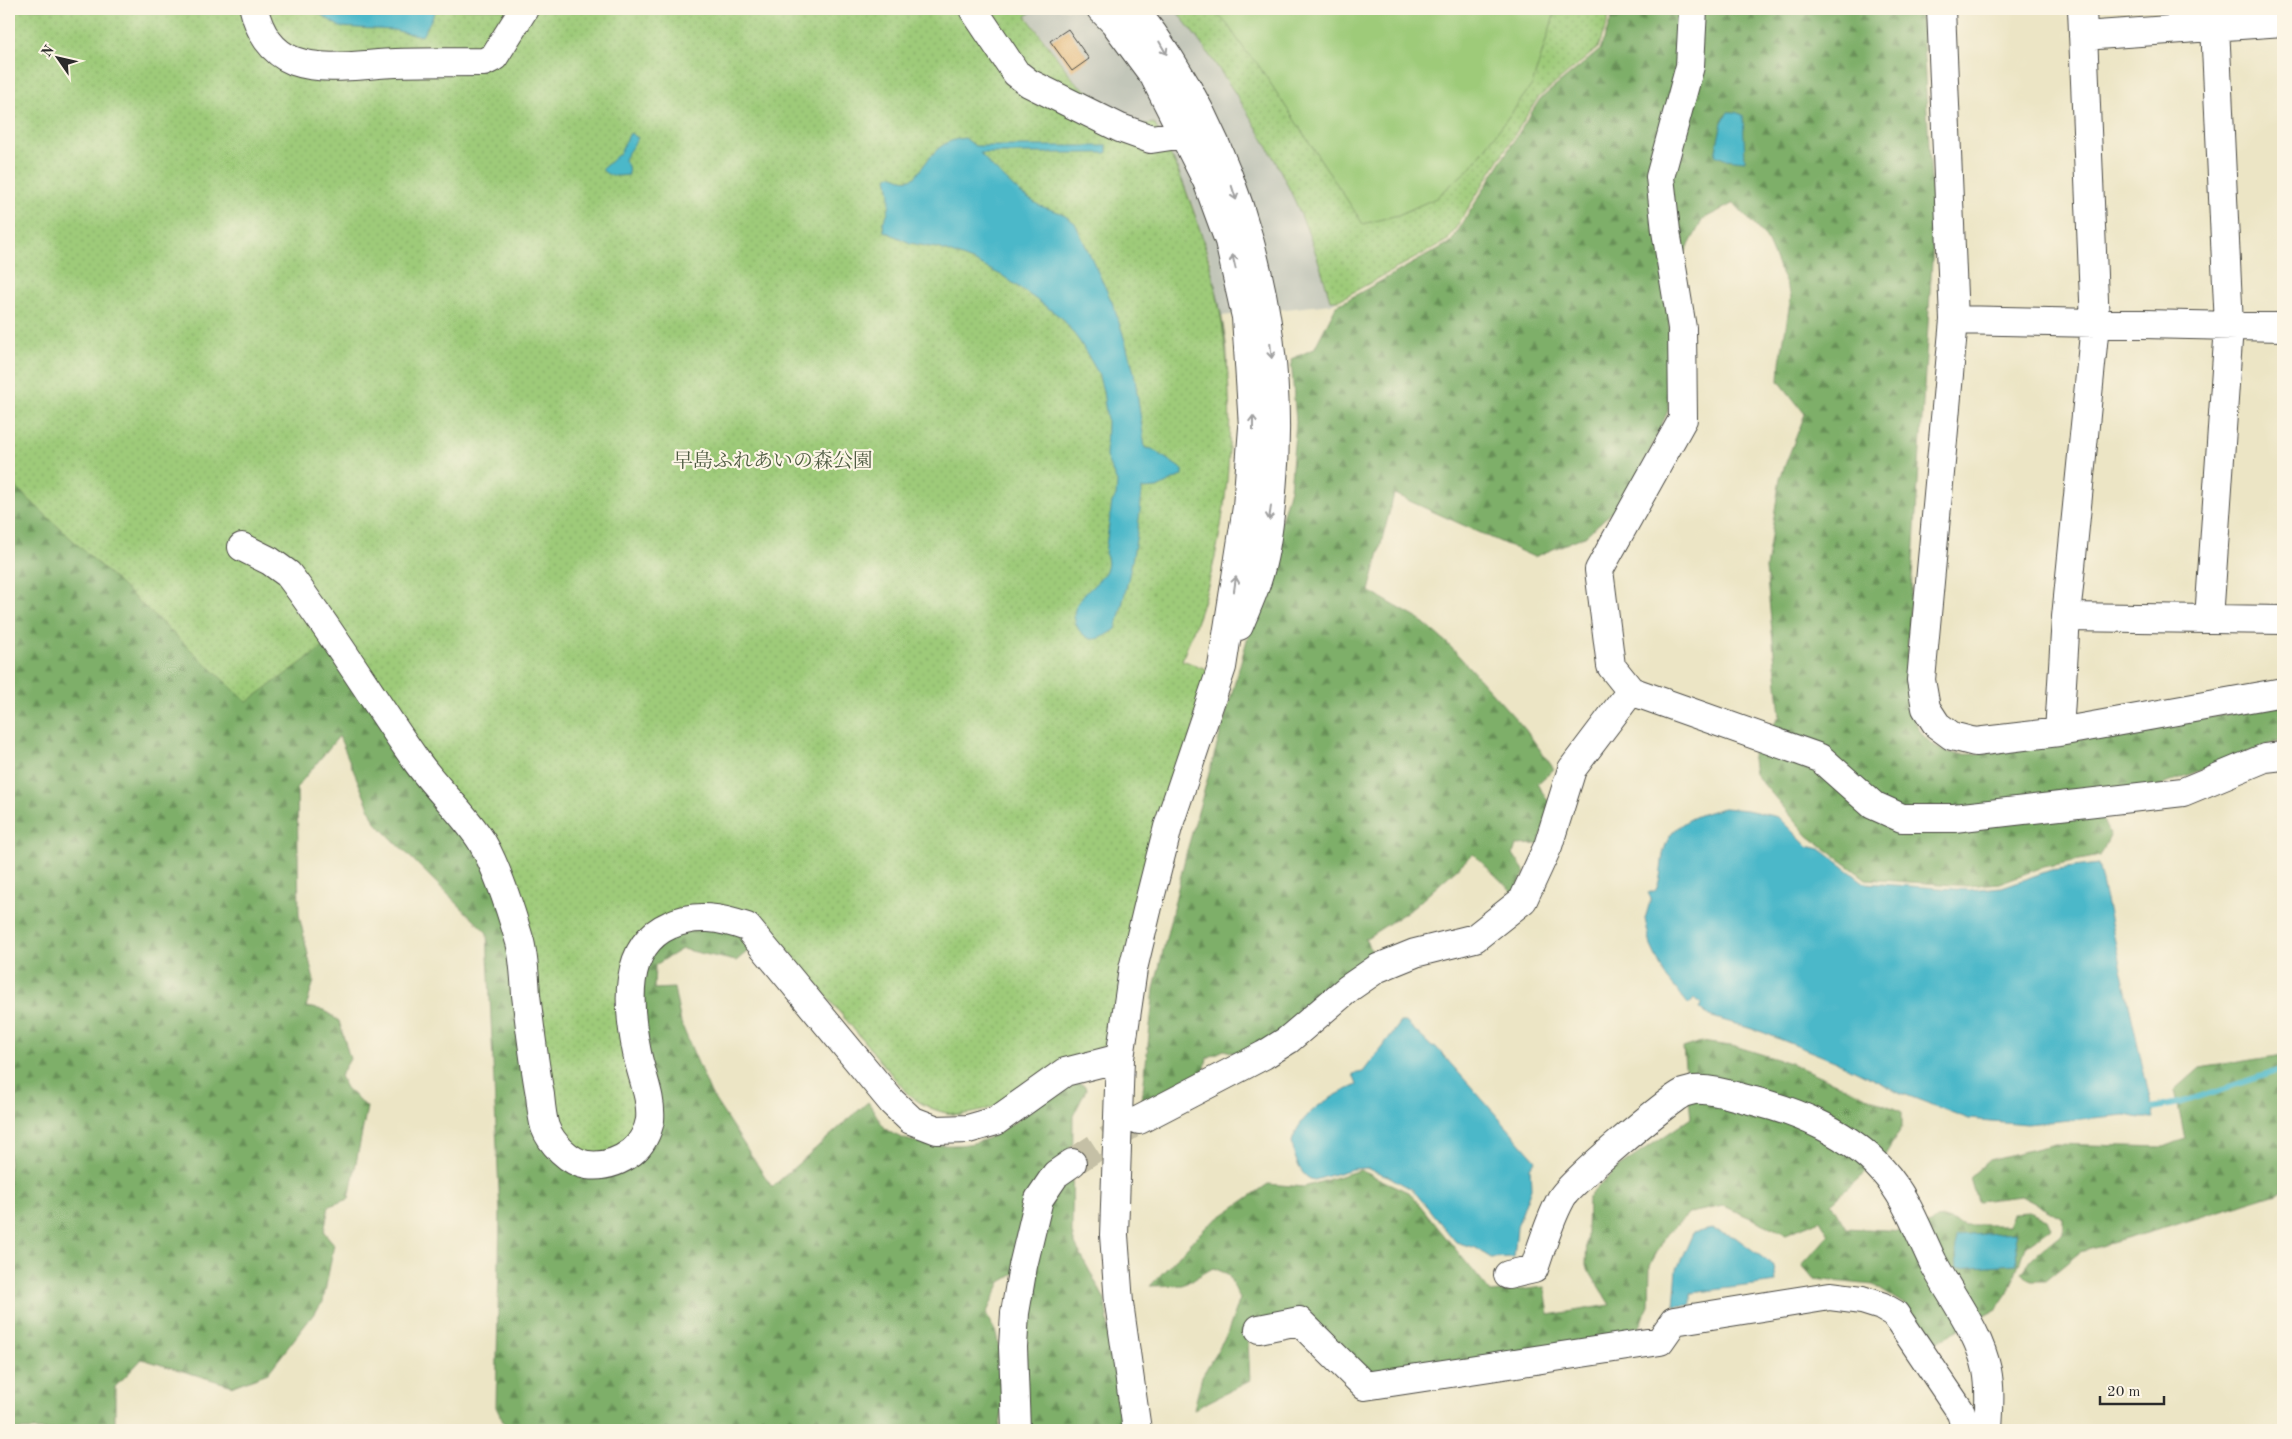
<svg xmlns="http://www.w3.org/2000/svg" width="2292" height="1439" font-family="'Old Standard TT','Noto Serif JP',serif">
<style>
.industrial{fill:#c2c6b9}
.forest{fill:url(#forest-firs);stroke:#546d4a}
.park{fill:url(#park-dots);stroke:#647b52}
.pitch{fill:#9ecb79;stroke:#647b52}
.water{fill:#4cb8c9;stroke:#3c727a}
.lines{fill:none;stroke-linecap:round;stroke-linejoin:round}
.stream{stroke:#4cb8c9;stroke-width:6}
.building{fill:#dfad67}
.minor-tunnel{stroke:#c5c0a6;stroke-width:28;stroke-dasharray:28 14;stroke-linecap:butt}
.minor-casing{stroke:#484742;stroke-width:30}
.minor{stroke:#fff;stroke-width:28}
.oneway{stroke:#a0a0a0}
.labels{text-anchor:middle;stroke-width:4.5;stroke-linejoin:round;paint-order:stroke}
.park-label{font-size:20px;fill:#4e5b42;stroke:#fcf5e5}
</style>
<defs>
<pattern id="forest-firs" width="22" height="20" patternUnits="userSpaceOnUse" patternTransform="scale(1.25)"><rect width="22" height="20" fill="#7eaf69"/><path d="M5 1l3.5 6h-7zM16 11l3.5 6h-7z" fill="#678f57"/></pattern>
<pattern id="park-dots" width="8" height="8" patternUnits="userSpaceOnUse" patternTransform="scale(1.25)"><rect width="8" height="8" fill="#9ecb79"/><path d="M2 2h.1M6 6h.1" fill="none" stroke="#88ae69" stroke-width="1.8" stroke-linecap="round"/></pattern>
</defs>
<rect width="100%" height="100%" fill="#fcf5e5"/>
<filter id="ink" filterUnits="userSpaceOnUse"><feTurbulence type="fractalNoise" baseFrequency=".02" numOctaves="2"/><feDisplacementMap in="SourceGraphic" scale="10" xChannelSelector="R" yChannelSelector="G"/><feConvolveMatrix kernelMatrix="1 2 1 2 8 2 1 2 1" color-interpolation-filters="sRGB"/></filter>
<filter id="wash" filterUnits="userSpaceOnUse"><feTurbulence type="fractalNoise" baseFrequency=".0096" numOctaves="4" result="noise"/><feDisplacementMap in="SourceGraphic" scale="20" xChannelSelector="R" yChannelSelector="G"/><feGaussianBlur stdDeviation="1.12" result="paint"/><feColorMatrix in="noise" values="0 0 0 0 0 0 0 0 0 0 0 0 0 0 0 0 0 1.4 0 .05"/><feComposite in="paint" operator="in"/></filter>
<g filter="url(#wash)">
<rect width="100%" height="100%" fill="#ece5c5"/>
<path class="industrial" d="M1035 9H1612L1598 48 1538 98 1448 240 1331 304 1221 316 1210 260 1191 200 1173 158 1154 123 1138 125 1076 83 1026 15Z"/>
<path class="forest" d="M9 9 1022 93 1173 158C1198 216 1215 274 1225 336 1228 352 1227 369 1228 385 1231 458 1225 529 1204 599 1198 620 1189 640 1182 660L1107 1044 961 1115C940 1113 924 1107 908 1094L772 931 736 961 682 949 655 965 654 989 674 988 681 1023 711 1094 772 1187 868 1102C874 1110 879 1121 885 1128 903 1146 958 1149 981 1141 1006 1132 1045 1099 1067 1083L1081 1084 1085 1086 1086 1090 1073 1116 1072 1233 1074 1242 1105 1300 1122 1430H1027L1021 1357 1038 1284 1018 1272 1001 1282 986 1314 996 1333 1007 1388 999 1430H507L496 1407 500 1213 487 933 375 822 339 736 297 787 299 915 314 981 306 1007 324 1010 339 1021 350 1059 340 1076 346 1088 367 1107 349 1199 329 1206 324 1232 334 1244 323 1302 268 1373 233 1386 142 1359 115 1387V1422L124 1430H9Z
M1615 9H1921L1934 230 1907 656C1908 694 1906 741 1952 753 1964 756 1980 753 1992 753L2283 705V739L2167 783 2100 814 2110 836 2100 856 2043 867 1999 883 1968 886 1866 879 1808 836 1755 774 1752 753 1780 716 1766 568 1780 478 1805 414 1779 381 1780 363 1791 296 1766 238 1734 203 1703 219 1670 281 1668 411 1628 498 1585 536 1534 557 1394 494 1369 591 1420 620 1447 643 1525 729 1554 769 1537 784 1551 805 1539 844 1516 845 1513 854 1525 872 1515 894 1473 854 1414 907 1365 939 1377 961 1247 1057 1224 1050 1207 1058 1204 1074 1141 1110 1154 989 1186 854 1290 489 1296 422 1291 359 1314 349 1336 306 1451 242 1540 99 1600 50Z
M1701 1042 1738 1047 1790 1063 1902 1112V1127L1885 1155 1831 1203 1846 1228 1905 1231 1930 1224 1936 1219 1944 1218 1965 1225H2008L2013 1213 2029 1212 2047 1219 2051 1228 2025 1247 2008 1293 1997 1309 1934 1343 1907 1306 1873 1285 1814 1279 1802 1265 1829 1235 1820 1220 1786 1234 1724 1206 1690 1213 1667 1234 1650 1265 1649 1306 1635 1334 1371 1381 1301 1312 1252 1329 1248 1342 1250 1381 1194 1409 1202 1376 1227 1334 1240 1299 1228 1274 1213 1268 1183 1285 1150 1286 1207 1226 1268 1184 1304 1187 1360 1170 1410 1193 1491 1293 1545 1287 1549 1315 1610 1305 1586 1266 1588 1197 1616 1169 1691 1118 1683 1048Z
M2283 1055V1191L2175 1225 2080 1252 2045 1281H2031L2022 1272 2032 1258 2063 1233V1218L2021 1196 1977 1201 1970 1177 1989 1160 2055 1144 2164 1147 2185 1139 2175 1090 2200 1068Z"/>
<path class="park" d="M9 9H1035L1026 16 1076 83 1138 125 1154 123C1233 267 1251 442 1204 599 1198 620 1189 640 1182 660L1209 670 1111 1038 1107 1044 996 1106C962 1120 937 1116 908 1094L772 931 753 918 644 933 641 1124 616 1153 581 1154 555 1127 527 945 421 755 341 634 247 702 9 481Z
M1175 9H1612L1598 48 1538 98 1448 240 1339 300H1330C1301 189 1244 99 1175 9Z"/>
<path class="pitch" d="M1212 9H1556L1532 85 1472 166 1436 198 1398 215 1363 224 1257 63 1247 53 1227 24Z"/>
<path class="water" d="M312 9H437L422 36 393 30 340 27Z
M1728 112H1735L1743 115 1745 161 1724 159 1715 155 1722 122Z
M630 133 638 138 625 157 624 160 628 166 629 175C618 176 608 178 602 169L620 153Z
M965 138 975 146H1107V153H980L992 167 1020 193 1040 206 1061 213 1075 223 1112 302 1122 331 1134 372 1145 448 1152 449 1183 470V475L1157 488 1142 489C1139 536 1128 583 1116 629 1109 634 1100 640 1091 639 1087 638 1081 633 1079 630 1056 594 1122 583 1105 553L1112 502 1116 496 1117 482 1106 457 1107 421 1103 391 1098 373 1080 342 1062 318 1003 276 975 262 941 249 910 243 884 231 883 222C892 209 891 194 887 178L890 175C900 177 904 183 915 177 931 157 937 141 965 138Z
M1724 808 1747 810 1778 817 1807 846 1820 849 1865 883 1969 890 2002 887 2051 870 2098 864 2154 1118H2140L2126 1115 2026 1124 1969 1119 1901 1093 1842 1064 1762 1032 1709 1016 1699 1008 1702 1003 1694 999 1689 1005 1665 976 1651 946 1645 919 1651 898 1648 893 1656 890C1663 873 1660 862 1665 847 1672 822 1702 813 1724 808Z
M1401 1022H1406L1432 1047 1435 1046 1536 1160 1530 1168 1531 1188 1517 1227 1514 1257 1491 1258 1475 1248 1456 1242 1413 1190 1388 1176 1366 1168 1352 1169 1315 1180C1300 1179 1294 1156 1292 1142 1300 1112 1330 1097 1357 1085L1353 1074 1363 1072Z
M1712 1229 1735 1237 1774 1266 1776 1282 1691 1293V1305L1674 1306 1677 1269 1693 1233Z
M2015 1232 2017 1264 1957 1268 1955 1236Z"/>
<g class="lines">
<path class="stream" d="M2146 1109 2180 1103 2283 1069"/>
</g>
<g id="blocks">
<path class="building" d="M1068 29 1089 59 1072 71 1050 41Z"/>
</g>
</g>
<g filter="url(#ink)">
<use href="#blocks" fill-opacity="0" stroke="#484742" stroke-width="1"/>
<g class="lines">
<path class="minor-tunnel" d="M1072 1163 1134 1123"/>
<defs>
<path id="minor" d="M254 9C259 31 271 52 294 61 325 72 364 64 396 63 426 62 455 62 484 62L494 57 524 9
M973 9 1016 73 1029 83 1120 128 1151 139 1184 134
M1101 9 1114 22 1154 76 1207 181 1229 241 1246 317 1253 427 1247 507 1222 667 1168 827 1150 898 1133 969 1120 1058 1114 1235 1119 1303 1137 1430
M1134 9C1239 140 1288 325 1272 492 1270 519 1266 554 1257 581 1252 596 1245 611 1239 626
M1693 9 1690 66 1660 177 1666 231 1682 328 1683 419 1599 570 1611 666 1631 691 1820 758 1873 805 1902 818H1954L2183 792 2265 758 2283 756
M1941 9 1954 320 1921 680 1926 708 1937 725 1952 736 1975 742 2059 732 2283 692
M2083 36 2283 22
M1954 320 2283 327
M242 547 270 561 288 574C333 633 372 698 415 759 435 788 463 812 482 842 498 869 511 911 520 942 524 958 525 977 526 995 530 1028 534 1062 540 1095 541 1105 542 1117 545 1127 551 1143 569 1162 587 1165 603 1167 619 1162 632 1152 641 1145 648 1132 650 1120 652 1097 641 1075 637 1053 628 1009 621 946 670 925 696 913 721 918 747 927L892 1102 911 1120 937 1130 968 1129 996 1121 1065 1072 1120 1058
M2066 617 2283 620
M2209 619 2229 326 2215 26
M2059 732 2066 617 2095 324 2082 9
M1139 1120 1264 1055 1288 1040 1349 988 1378 968 1415 953 1475 938 1523 900 1548 846 1572 769 1631 691
M1508 1275 1534 1269C1542 1246 1549 1221 1561 1199 1568 1184 1667 1101 1683 1093 1686 1092 1691 1091 1694 1090 1713 1088 1736 1097 1754 1101 1799 1112 1850 1134 1882 1170 1906 1196 1918 1231 1933 1262 1951 1297 1979 1331 1987 1370 1991 1390 1989 1410 1988 1430
M1259 1329 1299 1321 1365 1386 1660 1341 1674 1321 1830 1296 1862 1300 1881 1306 1895 1314 1961 1412 1966 1430
M1016 1430 1013 1347 1015 1313 1023 1266 1039 1199 1056 1174 1072 1163"/>
</defs>
<use href="#minor" class="minor-casing"/>
<use href="#minor" class="minor"/>
</g>
<defs><path id="oneway-shaft" d="M-6 0H5M1.5-3L5.5 0L1.5 3" fill="none" stroke-width="1.6" stroke-linecap="round" stroke-linejoin="round" transform="scale(1.25)"/></defs>
<g class="oneway">
<use href="#oneway-shaft" transform="translate(1163 48) rotate(60)"/>
<use href="#oneway-shaft" transform="translate(1234 193) rotate(72)"/>
<use href="#oneway-shaft" transform="translate(1234 262) rotate(-103)"/>
<use href="#oneway-shaft" transform="translate(1271 351) rotate(84)"/>
<use href="#oneway-shaft" transform="translate(1253 423) rotate(-90)"/>
<use href="#oneway-shaft" transform="translate(1270 513) rotate(98)"/>
<use href="#oneway-shaft" transform="translate(1235 584) rotate(-82)"/>
</g>
</g>
<g class="labels">
<g class="park-label">
<text x="773" y="467">早島ふれあいの森公園</text>
</g>
</g>
<rect width="2292" height="1439" fill="none" stroke="#fcf5e5" stroke-width="30"/>
<g transform="translate(58 58) rotate(304)" stroke="#fcf5e5" stroke-width="4" paint-order="stroke">
<path d="M0-4L9 19L0 12L-9 19Z" fill="#2b2b2b"/>
<text y="-8" font-size="14" font-weight="bold" text-anchor="middle" fill="#2b2b2b">N</text>
</g>
<path d="M2100 1396v8h64v-8" fill="none" stroke="#2b2b2b" stroke-width="2.5"/>
<text x="2107" y="1396" font-size="15" fill="#2b2b2b" stroke="#fcf5e5" stroke-width="4" paint-order="stroke">20 m</text>
</svg>
